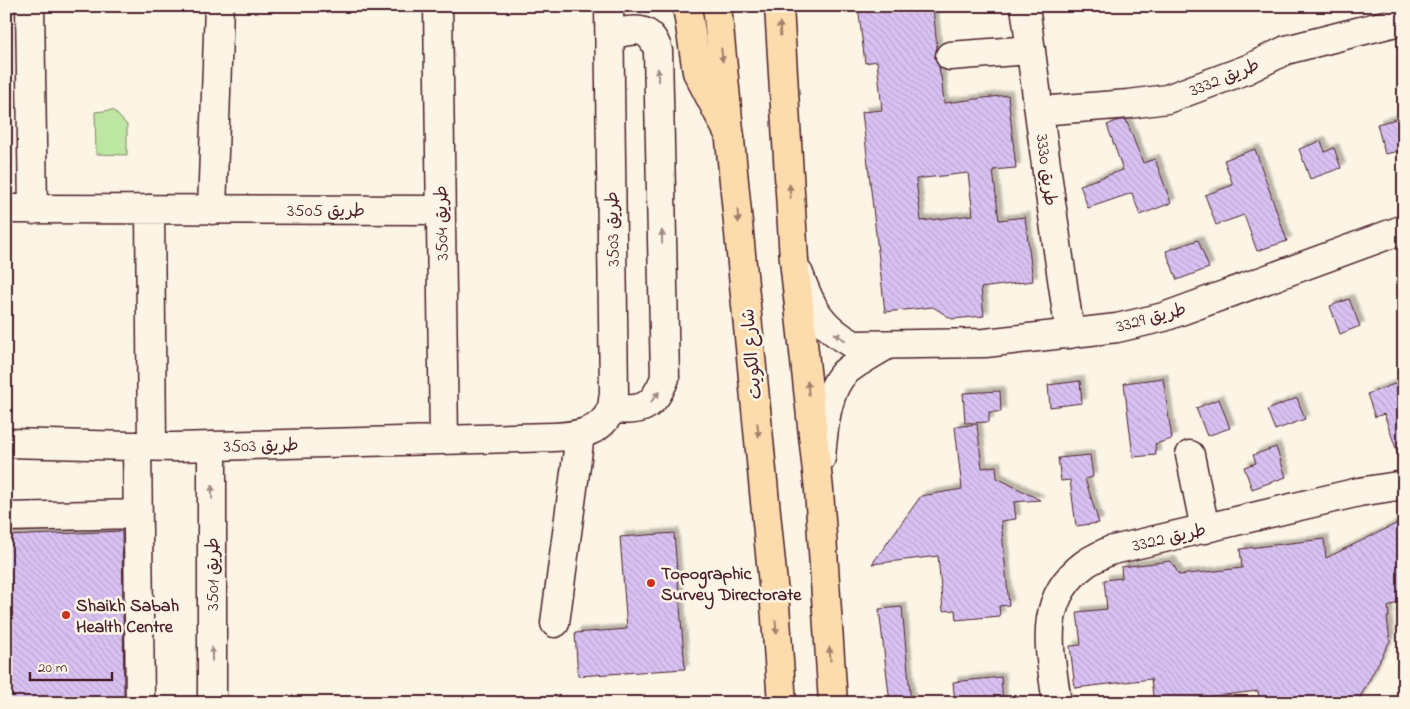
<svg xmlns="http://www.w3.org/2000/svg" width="1410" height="709" font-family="'Indie Flower','Playpen Sans Arabic',sans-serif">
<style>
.pitch{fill:#bde6a2;stroke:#848266}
.building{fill:url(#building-back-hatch);stroke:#4a1f2b;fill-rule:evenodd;filter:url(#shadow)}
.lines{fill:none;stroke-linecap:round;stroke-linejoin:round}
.minor-casing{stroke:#4a1f2b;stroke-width:31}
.major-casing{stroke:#4a1f2b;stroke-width:31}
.highway-casing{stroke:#4a1f2b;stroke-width:31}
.minor{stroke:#fcf5e5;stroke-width:28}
.major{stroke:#fcdcac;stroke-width:28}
.highway{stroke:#fcdcac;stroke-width:28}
.oneway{fill:#a37e6c}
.oneway2{fill:#a38a88}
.poi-dot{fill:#c8321e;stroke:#fcf5e5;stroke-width:2}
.labels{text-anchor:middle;stroke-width:5;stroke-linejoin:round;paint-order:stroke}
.street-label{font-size:18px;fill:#4a1f2b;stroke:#fcf5e5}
.poi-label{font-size:18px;font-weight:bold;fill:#4a1f2b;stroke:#fcf5e5;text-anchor:start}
</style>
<defs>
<pattern id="building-back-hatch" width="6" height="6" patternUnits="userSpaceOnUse" patternTransform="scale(1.25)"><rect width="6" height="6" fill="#d9c2f2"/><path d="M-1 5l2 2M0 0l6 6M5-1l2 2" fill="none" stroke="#bca6d0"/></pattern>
<filter id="shadow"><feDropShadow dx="4.5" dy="-4.5" stdDeviation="1" flood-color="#0004"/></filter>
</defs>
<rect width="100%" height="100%" fill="#fcf5e5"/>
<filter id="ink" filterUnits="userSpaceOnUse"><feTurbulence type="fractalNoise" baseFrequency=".02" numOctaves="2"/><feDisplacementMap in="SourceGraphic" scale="10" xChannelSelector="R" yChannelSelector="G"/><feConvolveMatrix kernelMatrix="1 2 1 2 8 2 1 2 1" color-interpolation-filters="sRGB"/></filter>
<g filter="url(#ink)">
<path class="pitch" d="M113 110 127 125V155L96 154 95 112Z"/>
<path class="building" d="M858 6H933L937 48 935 58 939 66 940 75H941L944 103 1008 95 1016 168 993 170 999 220 1025 217 1033 281 981 288 984 316 952 319 933 307 885 312 862 112 882 110 877 61 865 63ZM968 173 973 215 921 221 916 179Z
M1404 117V150L1385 154 1377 124Z
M1119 120H1126L1143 163 1155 159 1171 203 1140 215 1132 193 1088 208 1080 185 1123 170 1107 125Z
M1321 141 1325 152 1334 148 1341 168 1310 179 1299 149Z
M1255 149 1287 241 1257 251 1244 215 1216 225 1205 195 1233 185 1224 160Z
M1198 240 1209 268 1177 280 1166 251Z
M1349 299 1360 326 1340 334 1330 306Z
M1163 378 1172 439 1155 444 1156 455 1133 457 1124 383Z
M1080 381 1082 403 1050 407 1048 385Z
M1397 383 1404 402V460H1400L1384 414 1375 417 1367 394Z
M1000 391 1001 412H989V422L965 423 963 393Z
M1297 398 1305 419 1275 430 1267 410Z
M1219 399 1230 428 1207 436 1196 408Z
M977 424 982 468 996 466 997 478 1040 500 1014 502 1016 519 1001 521 1009 605 999 606 1000 616 956 620 955 610 943 611 938 556 872 564 921 496 962 489 955 427Z
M1276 447 1286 477 1252 489 1244 467 1256 463 1253 455Z
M1090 455 1093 477 1085 479 1099 523 1076 526 1070 480 1061 481 1058 458Z
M1404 520V599L1388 607 1389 617H1387L1390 641 1357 703H1260L1258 691 1154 703 1151 679 1075 688 1070 646 1081 645 1077 612 1107 609 1104 580 1122 578 1121 567 1171 561 1179 575 1242 568 1240 549 1324 539 1326 558Z
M122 531 124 696 119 703H6V536Z
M674 533 685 669 578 676 575 633 627 629 620 537Z
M902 607 911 703H890L879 609Z
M1001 677 1003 703H955L953 682Z"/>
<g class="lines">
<defs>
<path id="minor" d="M30 6 33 210
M438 6 444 440
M1025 6 1050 195 1070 334
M610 35C631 30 650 23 658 51L665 378C652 409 643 411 611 409
M950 56 1031 50
M1039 111 1129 104 1167 99 1248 69 1286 50 1404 20
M6 209 440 210
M150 209 152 446
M212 210 219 6
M799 274C811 308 821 327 854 345L985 343 1117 328 1164 317 1404 229
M6 443 175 447 554 437C576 436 602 433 611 409 613 405 613 398 614 394L609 6
M137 446 140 703
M1190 455 1205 529
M821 458C823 433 826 392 844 373 856 362 873 354 887 345
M6 517 138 514
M555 623 580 435
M212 703V446
M1057 703C1050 651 1036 600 1085 564 1092 559 1101 555 1109 551L1359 492 1404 485"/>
<path id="major" d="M717 6 775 605 782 703
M779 6 794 260 819 490 833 703"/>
<path id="highway" d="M687 6 697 72 730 136"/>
</defs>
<use href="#minor" class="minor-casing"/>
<use href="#major" class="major-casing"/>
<use href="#highway" class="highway-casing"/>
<use href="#minor" class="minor"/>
<use href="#major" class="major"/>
<use href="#highway" class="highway"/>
</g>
<defs><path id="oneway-solid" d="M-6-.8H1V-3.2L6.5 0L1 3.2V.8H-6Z" transform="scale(1.25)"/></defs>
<g class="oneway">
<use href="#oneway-solid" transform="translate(780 29) rotate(-93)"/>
<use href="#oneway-solid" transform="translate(722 55) rotate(84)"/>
<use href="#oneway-solid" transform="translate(790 191) rotate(-94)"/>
<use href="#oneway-solid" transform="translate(738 216) rotate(85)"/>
<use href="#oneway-solid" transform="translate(808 388) rotate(-96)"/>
<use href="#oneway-solid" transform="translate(758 430) rotate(85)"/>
<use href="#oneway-solid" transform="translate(776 627) rotate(86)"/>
<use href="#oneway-solid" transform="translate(830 654) rotate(-94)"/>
</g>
<g class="oneway2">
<use href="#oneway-solid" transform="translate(658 75) rotate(-91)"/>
<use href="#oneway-solid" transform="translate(662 237) rotate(-91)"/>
<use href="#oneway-solid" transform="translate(840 337) rotate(-146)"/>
<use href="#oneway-solid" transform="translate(655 397) rotate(-51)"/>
<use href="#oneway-solid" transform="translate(212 492) rotate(-90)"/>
<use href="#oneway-solid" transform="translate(212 654) rotate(-90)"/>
</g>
</g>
<g class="poi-dot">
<circle cx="651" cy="583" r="5"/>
<circle cx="66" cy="615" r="5"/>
</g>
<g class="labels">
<g class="street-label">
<text transform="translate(1224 77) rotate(-22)" y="6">طريق 3332</text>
<text transform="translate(1047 170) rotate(83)" y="6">طريق 3330</text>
<text x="326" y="216">طريق 3505</text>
<text transform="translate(441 223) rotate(-91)" y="6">طريق 3504</text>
<text transform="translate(612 229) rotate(-91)" y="6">طريق 3503</text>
<text transform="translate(1151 317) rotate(-15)" y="6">طريق 3329</text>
<text transform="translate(751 354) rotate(-95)" y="6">شارع الكويت</text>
<text transform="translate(261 445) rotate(-1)" y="6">طريق 3503</text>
<text transform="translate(1169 537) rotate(-13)" y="6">طريق 3322</text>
<text transform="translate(212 574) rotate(-90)" y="6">طريق 3501</text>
</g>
<g class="poi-label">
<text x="661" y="579">Topographic<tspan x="661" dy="21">Survey Directorate</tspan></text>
<text x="76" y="611">Shaikh Sabah<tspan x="76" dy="21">Health Centre</tspan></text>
</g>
</g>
<rect width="1410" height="709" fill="none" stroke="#fcf5e5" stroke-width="25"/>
<rect x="12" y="12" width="1385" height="684" fill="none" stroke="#4a1f2b" stroke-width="2" filter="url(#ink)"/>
<path d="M30 672v8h82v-8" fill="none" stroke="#4a1f2b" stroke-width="2.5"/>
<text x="38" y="672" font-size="15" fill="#4a1f2b" stroke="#fcf5e5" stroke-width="4" paint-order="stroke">20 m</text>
</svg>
